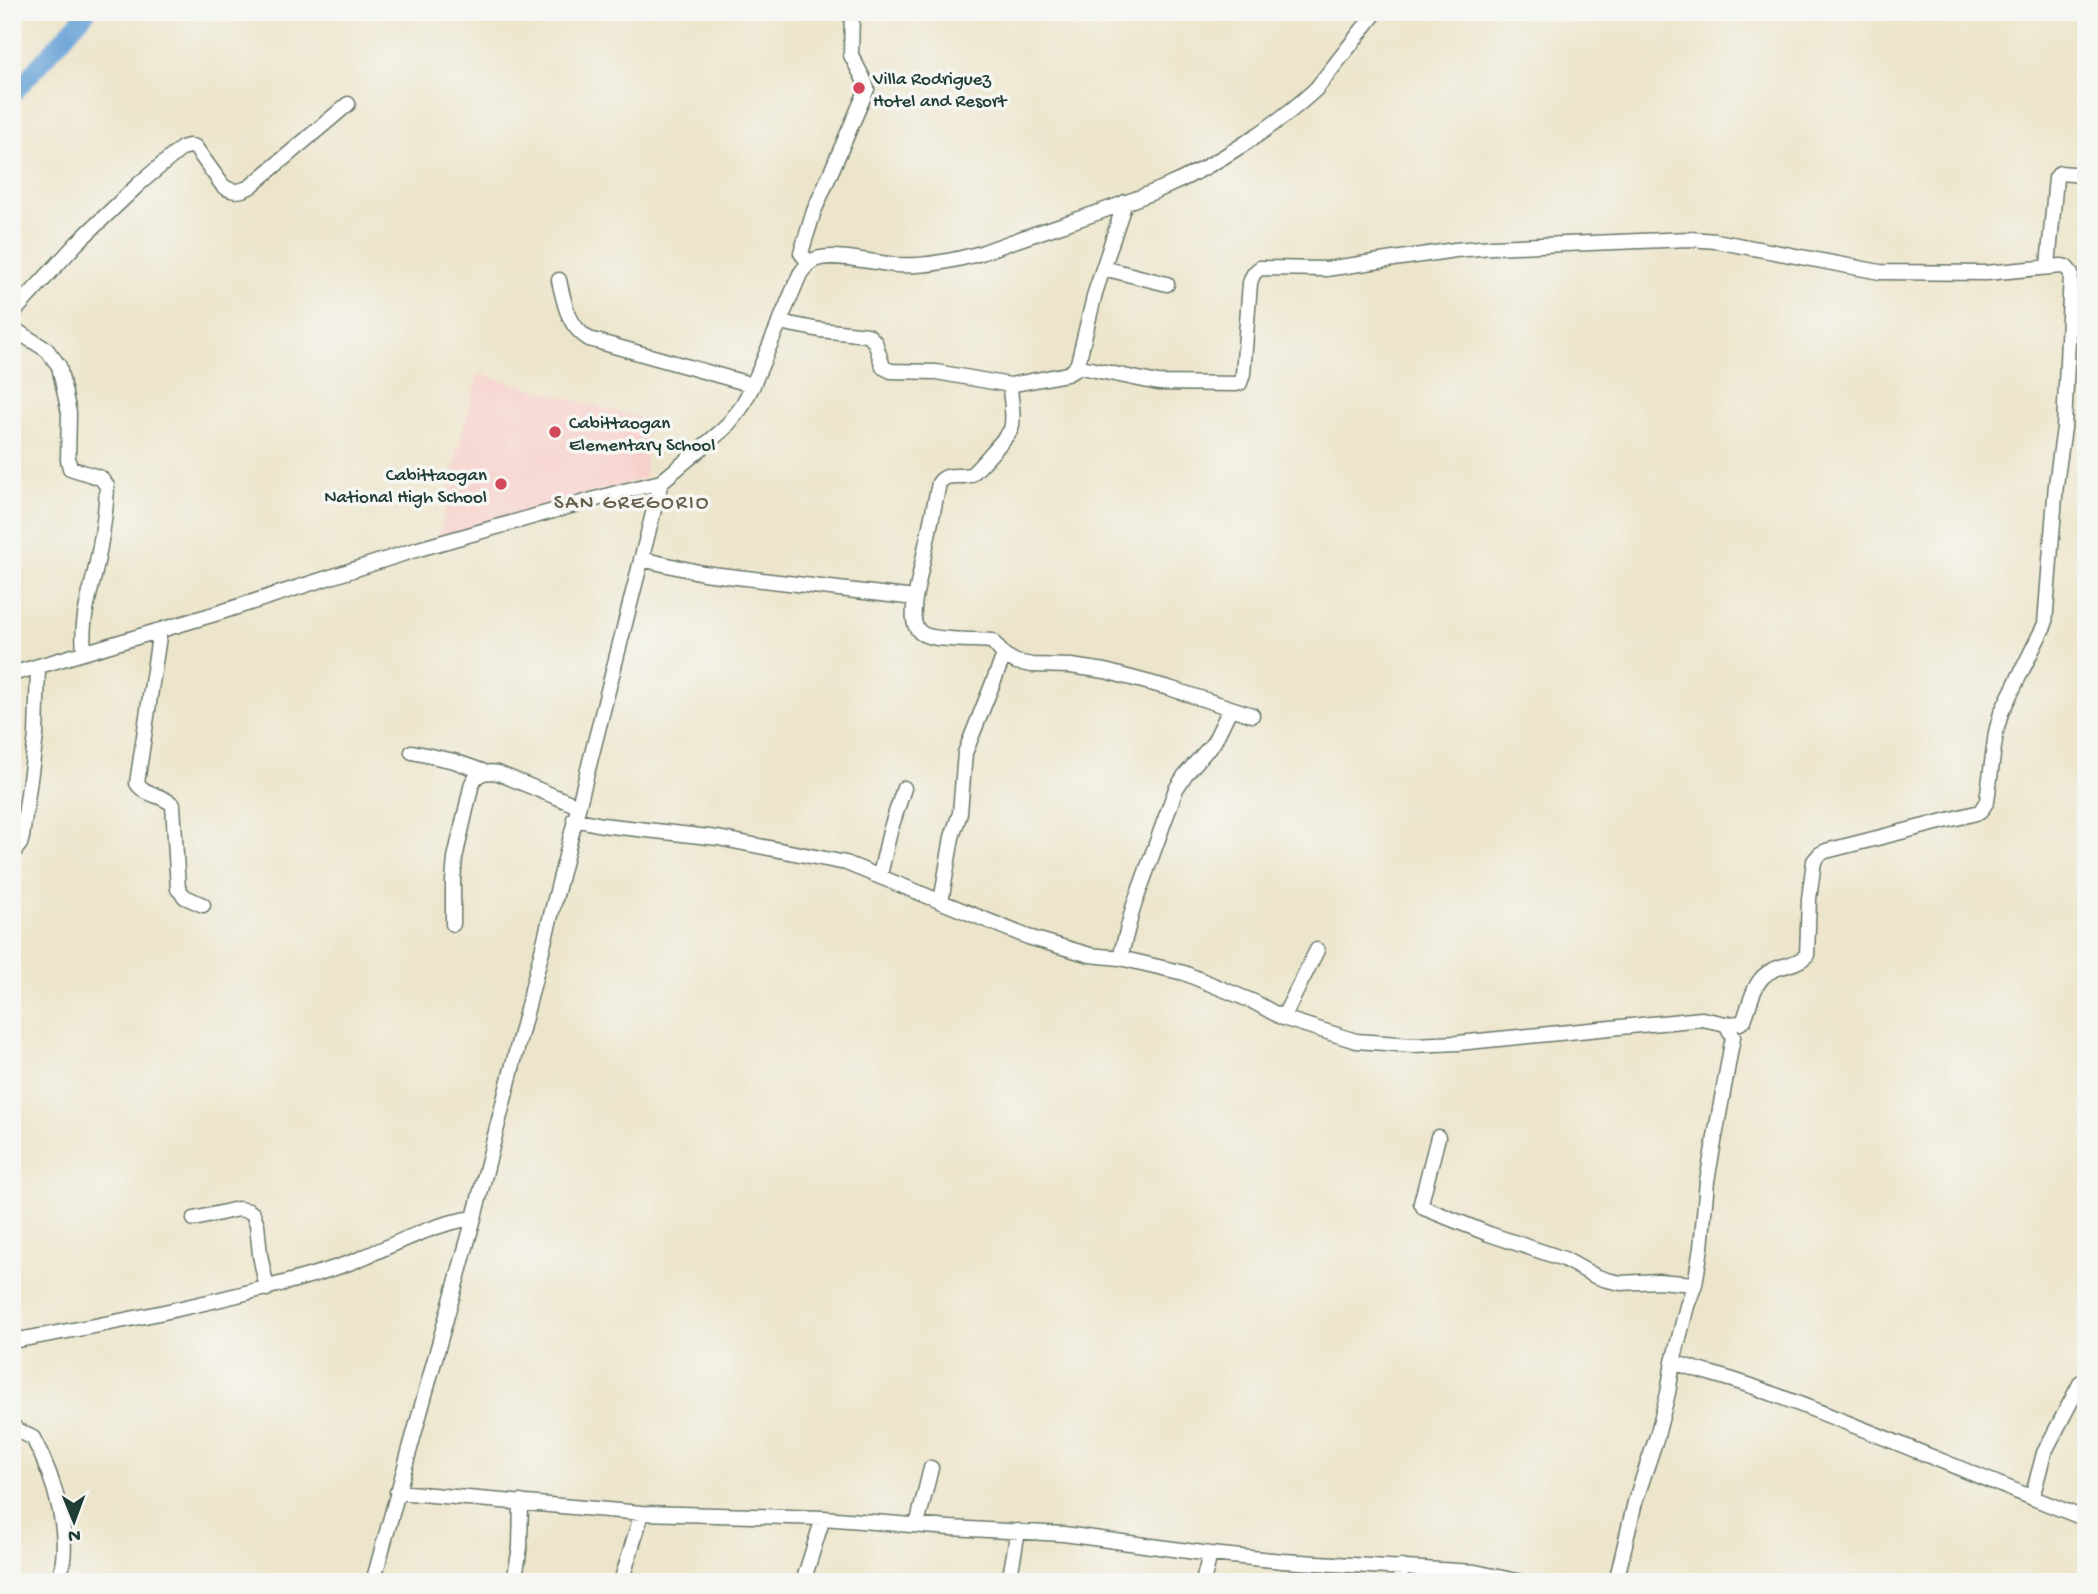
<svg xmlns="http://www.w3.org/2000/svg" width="2098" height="1594" font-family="'Gochi Hand',sans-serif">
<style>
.built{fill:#f7d0cb}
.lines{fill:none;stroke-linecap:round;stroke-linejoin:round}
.river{stroke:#67a2d7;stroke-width:18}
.minor-casing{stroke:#677869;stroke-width:17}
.minor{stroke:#fff;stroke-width:14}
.poi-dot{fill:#d1495b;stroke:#f6f6f2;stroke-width:2.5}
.labels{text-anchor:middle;stroke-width:7;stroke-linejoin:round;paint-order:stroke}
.poi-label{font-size:19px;fill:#1f3d34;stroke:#f6f6f2;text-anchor:start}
.neighbourhood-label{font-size:21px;letter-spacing:2px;fill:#68604e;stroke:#f6f6f2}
</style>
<rect width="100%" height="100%" fill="#f6f6f2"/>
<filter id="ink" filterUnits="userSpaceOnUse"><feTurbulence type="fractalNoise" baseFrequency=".0143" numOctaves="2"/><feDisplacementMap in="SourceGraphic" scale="14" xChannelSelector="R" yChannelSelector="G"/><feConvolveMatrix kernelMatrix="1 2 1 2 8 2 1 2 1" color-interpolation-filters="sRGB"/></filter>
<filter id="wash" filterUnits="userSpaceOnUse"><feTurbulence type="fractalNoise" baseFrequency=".00686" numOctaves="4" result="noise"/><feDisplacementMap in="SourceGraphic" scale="28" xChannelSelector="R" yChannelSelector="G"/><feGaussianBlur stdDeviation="1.57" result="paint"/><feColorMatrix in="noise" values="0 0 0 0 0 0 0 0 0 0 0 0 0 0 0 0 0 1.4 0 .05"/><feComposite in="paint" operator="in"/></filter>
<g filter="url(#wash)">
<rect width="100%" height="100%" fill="#ede5cb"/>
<path class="built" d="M479 374 647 420 645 478 439 538 459 445Z"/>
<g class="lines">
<path class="river" d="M12 95 87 12"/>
</g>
</g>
<g filter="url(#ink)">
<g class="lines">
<defs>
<path id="minor" d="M809 263 801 253 814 211 867 89 865 82 851 55 852 12
M2048 266 2056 178 2060 173 2083 175 2086 160
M1103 268 1167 284
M559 280C564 302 568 327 589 339L753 385
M12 314 77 243 140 183 182 148 189 146 195 147 223 186C233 193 241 192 251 186L348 104
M779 322 820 330 868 335 875 342 883 367 891 371 936 372 1010 385 1067 374 1074 370 1078 363 1095 293 1125 202
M12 328 47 350 59 366 69 413 68 460 70 468 101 478 107 486C106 514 101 544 95 572 88 602 81 620 84 652
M1076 366 1158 383 1236 384 1240 383 1243 374 1250 283C1252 276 1254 272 1260 268L1326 269 1455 250 1492 247 1690 239 1716 241 1880 272 1986 273 2062 266 2066 267 2071 273 2064 428 2056 484 2045 624 2001 713 1996 732 1987 801 1980 812 1826 851 1820 854 1814 861 1809 899 1807 955C1800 962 1791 964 1781 967 1754 974 1753 996 1744 1020L1740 1023 1726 1024 1733 1037 1707 1181 1701 1248 1695 1284 1687 1306 1673 1362 1668 1393 1657 1436 1635 1502 1616 1582
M641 559 703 573 915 598 939 483C947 472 958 478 970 475 975 473 1009 434 1011 429 1015 417 1010 398 1010 385
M915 598C914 608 911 623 919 631 928 642 976 639 992 641L1004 655 1016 662 1032 665 1071 666 1105 671 1169 688 1252 715
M160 630 137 783C145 796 162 794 173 805L178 889 185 897 203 905
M12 674 218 613 415 550 624 491 661 482 724 429 741 408 753 385 800 274C805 267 811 259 821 258 840 254 875 263 896 265 925 267 953 261 981 253 1041 230 1104 213 1163 188 1213 167 1276 126 1316 89L1376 12
M412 752 454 761 485 772
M574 819 602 825 718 838 846 863 1028 937 1090 955 1120 958 1184 973 1254 1002 1283 1018 1356 1041 1413 1045 1458 1043 1702 1019 1726 1024
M12 854 20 844 22 837 36 736 38 666
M880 875 890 831 904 788
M941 902 952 837 960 813 965 753 1004 655
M453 924V881L455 858 472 783C478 772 487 771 498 773L578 806
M1120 958 1133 908 1176 789 1185 775 1214 742 1230 709
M1283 1018 1317 950
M1438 1137 1421 1203 1424 1208 1489 1234 1564 1259 1595 1276 1607 1280 1621 1283 1658 1281 1695 1284
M194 1219 238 1209 249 1211 253 1214 257 1224 260 1255 267 1289
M12 1341C115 1323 218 1303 319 1273 334 1268 349 1264 364 1257 400 1242 435 1223 474 1218
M1673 1362C1700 1371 1728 1378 1754 1387 1866 1428 1975 1476 2086 1519
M12 1425 17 1430 33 1438C54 1477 74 1538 58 1582
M397 1492 642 1513 823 1518 950 1528 1064 1534 1210 1554 1283 1561 1475 1572 1522 1582
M2032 1498 2044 1453 2081 1382
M917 1525 931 1468
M373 1582 474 1218 661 482
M514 1582 520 1547 521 1502
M621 1582 642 1513
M803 1582 823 1518
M1009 1582 1018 1531
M1203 1582 1210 1554
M1399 1582 1402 1567"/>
</defs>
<use href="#minor" class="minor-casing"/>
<use href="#minor" class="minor"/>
</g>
</g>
<g class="poi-dot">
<circle cx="859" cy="88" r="7"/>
<circle cx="555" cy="432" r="7"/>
<circle cx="501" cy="484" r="7"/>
</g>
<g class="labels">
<g class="poi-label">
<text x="873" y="84">Villa Rodriguez<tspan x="873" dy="22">Hotel and Resort</tspan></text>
<text x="569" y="428">Cabittaogan<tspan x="569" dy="22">Elementary School</tspan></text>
<text x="487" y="480" text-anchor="end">Cabittaogan<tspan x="487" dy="22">National High School</tspan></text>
</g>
<g class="neighbourhood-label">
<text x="632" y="508">SAN GREGORIO</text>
</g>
</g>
<rect width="2098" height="1594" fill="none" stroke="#f6f6f2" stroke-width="42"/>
<g transform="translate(74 1521) rotate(179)" stroke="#f6f6f2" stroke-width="5" paint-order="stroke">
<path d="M0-5L12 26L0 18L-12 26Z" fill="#1f3d34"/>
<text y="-10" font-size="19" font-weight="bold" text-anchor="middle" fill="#1f3d34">N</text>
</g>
</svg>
